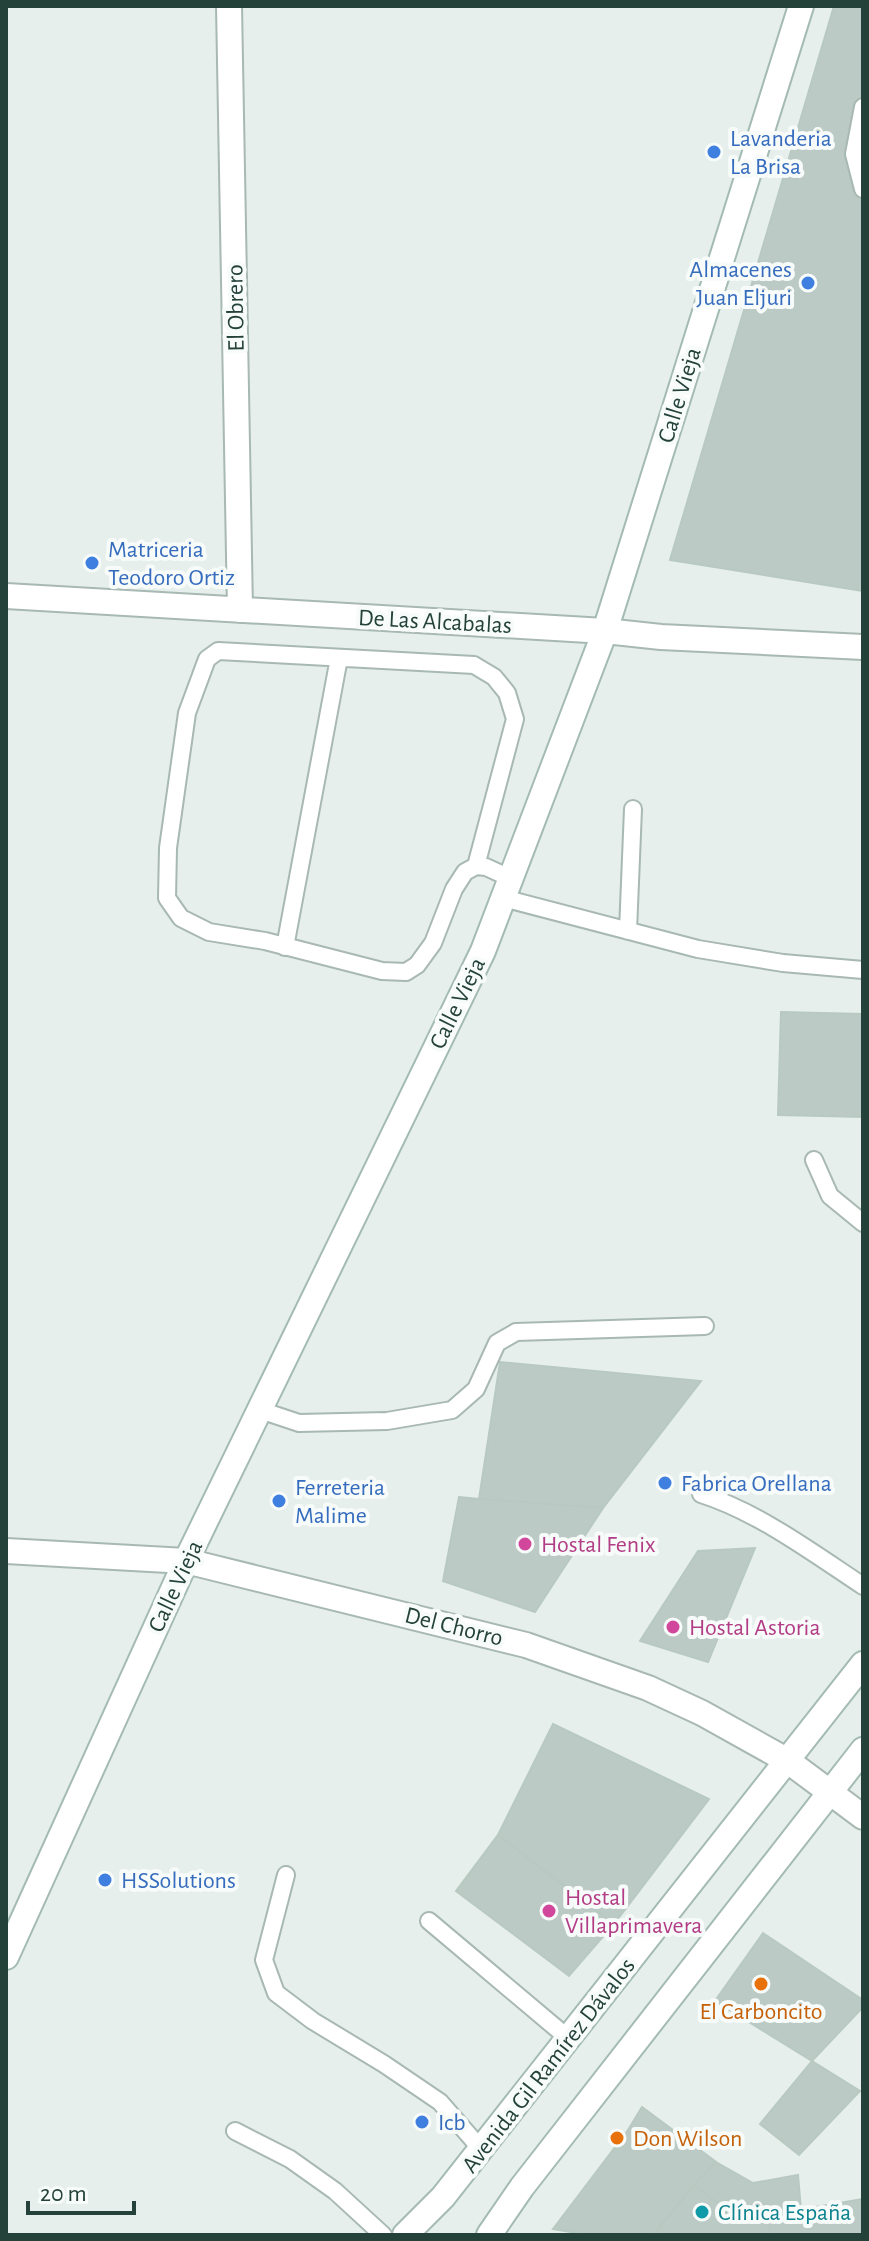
<svg xmlns="http://www.w3.org/2000/svg" width="869" height="2241" font-family="'Alegreya Sans',sans-serif">
<style>
.building{fill:#bbcac4;stroke:#b8c9c2;stroke-width:2}
.lines{fill:none;stroke-linecap:round;stroke-linejoin:round}
.service-casing{stroke:#a8b8b2;stroke-width:20}
.minor-casing{stroke:#a8b8b2;stroke-width:28}
.secondary-casing{stroke:#a4bbb3;stroke-width:28}
.service{stroke:#fff;stroke-width:16}
.minor{stroke:#fff;stroke-width:24}
.secondary{stroke:#fff;stroke-width:24}
.shop-dot{fill:#3f7fe0;stroke:#f7fbf9;stroke-width:3}
.hotel-dot{fill:#d1479c;stroke:#f7fbf9;stroke-width:3}
.food-dot{fill:#e8710a;stroke:#f7fbf9;stroke-width:3}
.culture-dot{fill:#0f9aa8;stroke:#f7fbf9;stroke-width:3}
.labels{text-anchor:middle;stroke-width:8;stroke-linejoin:round;paint-order:stroke}
.shop-label{font-size:24px;fill:#366cbe;stroke:#f7fbf9;text-anchor:start}
.street-label{font-size:24px;fill:#24423a;stroke:#f7fbf9}
.hotel-label{font-size:24px;fill:#b23c85;stroke:#f7fbf9;text-anchor:start}
.food-label{font-size:24px;fill:#c56008;stroke:#f7fbf9}
.culture-label{font-size:24px;fill:#0d838f;stroke:#f7fbf9;text-anchor:start}
</style>
<rect width="100%" height="100%" fill="#e6efeb"/>
<path class="building" d="M834 6H863V591L670 560Z
M781 1012 863 1014V1117L778 1115Z
M500 1362 701 1381 603 1508 479 1499Z
M459 1497 479 1499 603 1508 535 1612 443 1581Z
M755 1548 708 1662 640 1641 698 1551Z
M553 1724 709 1799 614 1924 498 1835Z
M498 1835 614 1924 569 1976 456 1891Z
M763 1933 863 2000V2007L812 2061 715 2001Z
M812 2061 860 2091 799 2155 760 2124Z
M642 2107 716 2162 694 2185 653 2235H588L553 2229 628 2130Z
M716 2162 753 2183 798 2175 801 2210 742 2221 694 2185Z
M694 2185 742 2221 768 2215 770 2235H653Z
M863 2199V2235H770L768 2215Z"/>
<g class="lines">
<defs>
<path id="service" d="M863 107 854 154 863 189
M476 866 515 719 507 693 494 677 474 665 218 651 207 659 187 713 168 848 167 898 181 918 209 932 265 941 382 971 406 972 417 965 433 943 454 889 465 872 476 866 486 867 510 878
M503 898 698 949 783 963 863 970
M628 931 633 809
M285 947 339 658
M814 1160 830 1196 863 1223
M260 1410 299 1423 387 1421 452 1410 476 1389 497 1343 516 1332 705 1326
M701 1494C758 1512 813 1553 863 1586
M286 1875 264 1960 276 1993 313 2021 384 2064 440 2102 481 2149
M429 1921 568 2038
M235 2131 290 2159 335 2191 383 2235"/>
<path id="minor" d="M229 6 240 610
M6 596 605 631 661 637 863 647
M6 1551 186 1561 526 1645 648 1688 702 1713 788 1761 863 1817"/>
<path id="secondary" d="M6 1957 186 1561 483 951 605 631 801 6
M405 2235 443 2197 863 1664
M489 2235 522 2187 863 1750"/>
</defs>
<use href="#service" class="service-casing"/>
<use href="#minor" class="minor-casing"/>
<use href="#secondary" class="secondary-casing"/>
<use href="#service" class="service"/>
<use href="#minor" class="minor"/>
<use href="#secondary" class="secondary"/>
</g>
<g class="shop-dot">
<circle cx="714" cy="152" r="8"/>
<circle cx="808" cy="283" r="8"/>
<circle cx="92" cy="563" r="8"/>
<circle cx="665" cy="1483" r="8"/>
<circle cx="279" cy="1501" r="8"/>
<circle cx="105" cy="1880" r="8"/>
<circle cx="422" cy="2122" r="8"/>
</g>
<g class="hotel-dot">
<circle cx="525" cy="1544" r="8"/>
<circle cx="673" cy="1627" r="8"/>
<circle cx="549" cy="1911" r="8"/>
</g>
<g class="food-dot">
<circle cx="761" cy="1984" r="8"/>
<circle cx="617" cy="2138" r="8"/>
</g>
<circle class="culture-dot" cx="702" cy="2212" r="8"/>
<g class="labels">
<g class="shop-label">
<text x="730" y="146">Lavanderia<tspan x="730" dy="28">La Brisa</tspan></text>
<text x="792" y="277" text-anchor="end">Almacenes<tspan x="792" dy="28">Juan Eljuri</tspan></text>
<text x="108" y="557">Matriceria<tspan x="108" dy="28">Teodoro Ortiz</tspan></text>
<text x="681" y="1491">Fabrica Orellana</text>
<text x="295" y="1495">Ferreteria<tspan x="295" dy="28">Malime</tspan></text>
<text x="121" y="1888">HSSolutions</text>
<text x="438" y="2130">Icb</text>
</g>
<g class="street-label">
<text transform="translate(235 308) rotate(-91)" y="8">El Obrero</text>
<text transform="translate(679 395) rotate(-73)" y="8">Calle Vieja</text>
<text transform="translate(435 621) rotate(3)" y="8">De Las Alcabalas</text>
<text transform="translate(457 1003) rotate(-64)" y="8">Calle Vieja</text>
<text transform="translate(175 1586) rotate(-65)" y="8">Calle Vieja</text>
<text transform="translate(454 1626) rotate(14)" y="8">Del Chorro</text>
<text transform="translate(548 2065) rotate(-52)" y="8">Avenida Gil Ramírez Dávalos</text>
</g>
<g class="hotel-label">
<text x="541" y="1552">Hostal Fenix</text>
<text x="689" y="1635">Hostal Astoria</text>
<text x="565" y="1905">Hostal<tspan x="565" dy="28">Villaprimavera</tspan></text>
</g>
<g class="food-label">
<text x="761" y="2019">El Carboncito</text>
<text x="633" y="2146" text-anchor="start">Don Wilson</text>
</g>
<g class="culture-label">
<text x="718" y="2220">Clínica España</text>
</g>
</g>
<rect width="869" height="2241" fill="none" stroke="#24423a" stroke-width="16"/>
<path d="M28 2201v12h106v-12" fill="none" stroke="#24423a" stroke-width="4"/>
<text x="40" y="2201" font-size="24" fill="#24423a" stroke="#f7fbf9" stroke-width="6" paint-order="stroke">20 m</text>
</svg>
